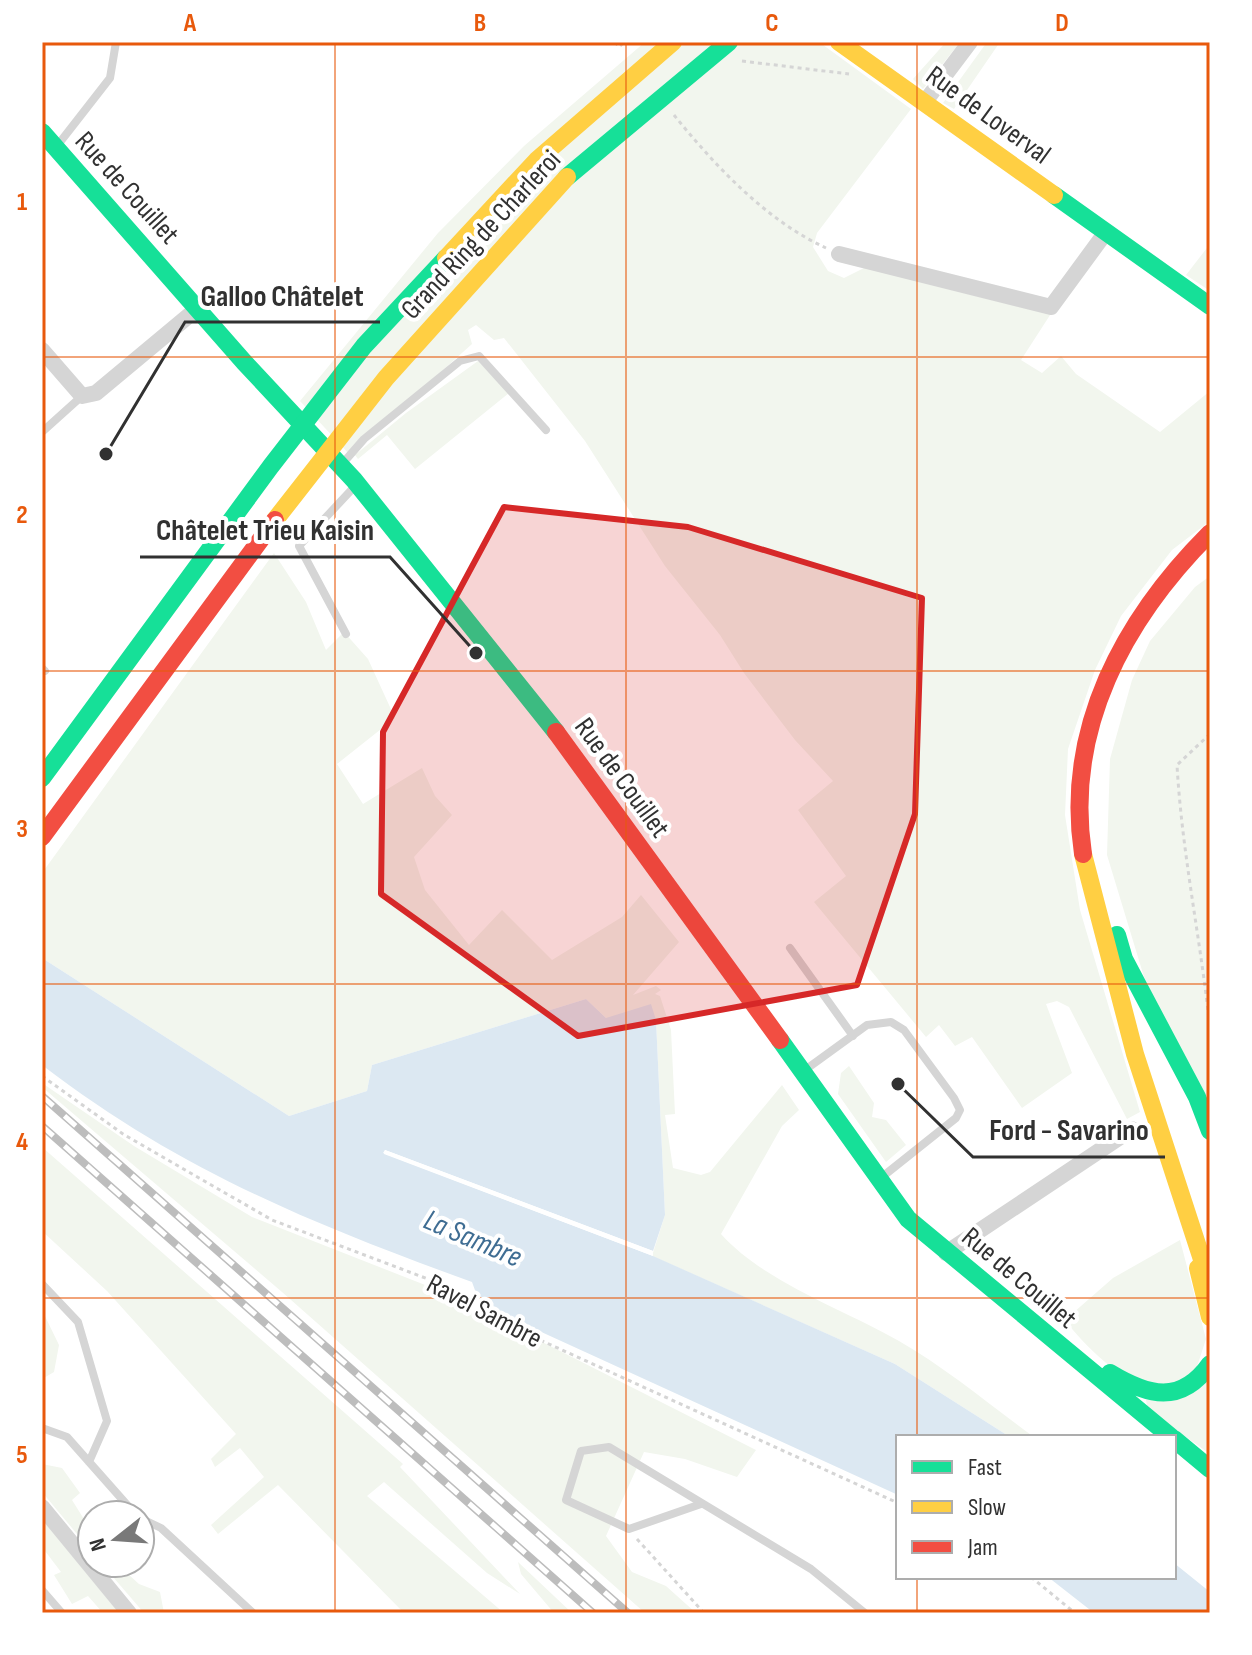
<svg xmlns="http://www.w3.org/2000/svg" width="1252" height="1655" font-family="'Sofia Sans Condensed',sans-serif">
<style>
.green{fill:#f2f6ee}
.water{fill:#dce8f2}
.pier{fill:#fff}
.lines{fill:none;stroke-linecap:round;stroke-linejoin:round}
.path{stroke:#d5d5d5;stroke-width:3;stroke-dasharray:4 4;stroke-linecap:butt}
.lane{stroke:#d5d5d5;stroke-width:8}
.street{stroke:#d5d5d5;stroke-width:16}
.fast{stroke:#16e098;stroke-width:18}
.slow{stroke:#ffcf43;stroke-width:18}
.jam{stroke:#f24e42;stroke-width:18}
.rail-casing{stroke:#bdbdbd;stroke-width:8}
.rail{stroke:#fff;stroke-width:5;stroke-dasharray:15;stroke-linecap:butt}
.fast-bridge{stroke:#16e098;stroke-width:18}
.slow-bridge{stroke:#ffcf43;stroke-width:18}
.jam-bridge{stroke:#f24e42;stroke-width:18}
.marked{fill:#d62828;fill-opacity:0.2;stroke:#d62828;stroke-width:6;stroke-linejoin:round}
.grid{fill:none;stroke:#e8590c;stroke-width:2;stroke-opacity:0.55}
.labels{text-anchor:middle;stroke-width:8;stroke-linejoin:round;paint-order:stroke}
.street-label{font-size:28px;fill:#313131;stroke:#fff}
.water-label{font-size:30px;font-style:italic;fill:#3f6d93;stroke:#fff}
.leader{fill:none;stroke:#313131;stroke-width:3}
.callout-dot{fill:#313131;stroke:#fff;stroke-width:3}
.callout-label{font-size:30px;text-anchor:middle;font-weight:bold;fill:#313131;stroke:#fff;stroke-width:8;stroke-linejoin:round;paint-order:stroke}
.neatline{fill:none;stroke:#e8590c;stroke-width:3}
.grid-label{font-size:26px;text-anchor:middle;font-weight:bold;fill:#e8590c}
</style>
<rect width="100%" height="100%" fill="#fff"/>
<path class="green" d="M645 42H819L911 109 817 233 813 247 828 271 844 278 866 267 1052 312 1021 360 1042 373 1061 356 1076 374 1160 432 1210 391V521L1172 550 1121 616 1095 670 1068 749 1065 815 1080 910 1140 1112 1127 1119 1069 1007 1057 1001 1046 1004 1072 1073 1022 1108 972 1037 955 1046 939 1025 926 1037 814 902 846 876 798 810 833 781 795 740 744 673 720 635 665 566 585 441 504 338 494 340 476 325 468 330 472 344 349 454 300 401 438 233 524 146Z
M946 42H960L923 89 913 79Z
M987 42H1000L954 109 943 103Z
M1210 244V291L1186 275Z
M478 361 509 393 415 469 387 435 358 459 355 455 406 413Z
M274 553 306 602 326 650 344 632 368 659 395 718 337 764 363 804 422 768 435 796 452 815 414 857 425 890 469 945 502 910 552 960 622 917 641 895 679 942 633 995 656 986 661 990 655 994 660 996 671 1030 675 1114 665 1115 673 1168 701 1175 710 1172 782 1085 799 1110 782 1126 721 1234C764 1282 843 1309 899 1341 946 1368 990 1405 1034 1437H1010L895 1364 652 1256 665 1215 656 1020 606 1018 586 999 372 1065 367 1091 289 1116 42 958V873Z
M1210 576V1113L1144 977 1107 855 1110 759 1132 680 1150 641 1195 587Z
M849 1066 874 1103 872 1117 886 1120 906 1145 886 1162 838 1094 841 1073Z
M42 1083 134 1146 252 1217 443 1292 756 1450 737 1477 685 1459 644 1452 606 1536 632 1572 666 1586 696 1613H645L282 1292 42 1087Z
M42 1147 403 1464 400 1467 520 1594 487 1573 384 1482 367 1496 504 1613H404L278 1485 218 1534 211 1525 264 1477 240 1448 215 1467 211 1459 236 1434 107 1291 42 1231Z
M1180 1240 1206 1339 1194 1376C1184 1379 1168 1388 1157 1387 1124 1386 1083 1344 1065 1320L1113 1278Z
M42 1310 59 1345 54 1372 42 1379Z
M1210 1380V1454L1148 1410 1146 1400Z
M42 1464 62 1468 80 1493 72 1500 92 1532V1552L42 1492Z
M42 1519 119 1613H103L88 1596 72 1604 54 1575 61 1572 42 1547Z
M518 1562 572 1613H554L521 1574Z
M101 1563H116L139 1584 160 1592 164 1613H144Z"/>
<path class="water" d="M42 958 289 1116 367 1091 372 1065 586 999 606 1018 651 1004 656 1020 665 1215 653 1251 385 1150 383 1153 653 1256 895 1364 1010 1437H898V1495L480 1304 472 1282C312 1224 179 1170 42 1065Z
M1174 1563 1210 1592V1613H1094L1048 1577H1174Z"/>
<path class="pier" d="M385 1150 653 1251V1256L384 1154Z"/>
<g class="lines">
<path class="path" d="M615 42 619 47 624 42
M742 61 849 74
M674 115C715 166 767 221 826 248
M1210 734 1177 765C1182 854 1201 941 1210 1029
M42 1076 123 1134 272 1220 449 1287 472 1309 898 1503
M637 1539 704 1613
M1031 1577 1075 1613"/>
<path class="lane" d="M57 146 110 78 116 42
M42 432 82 396
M343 463 364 439 460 361 479 356 546 430
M346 634 299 546 356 485
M42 668 45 671
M790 948 853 1036
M805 1070 867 1025 891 1022 904 1030 954 1098 960 1110 956 1118 882 1177
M42 1284 78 1322 107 1421 89 1462
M42 1428 67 1437 136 1515
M701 1504 629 1529 566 1500 581 1451 609 1447 811 1569 865 1613
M140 1518 161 1528 253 1613
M42 1590 62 1613"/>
<path class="street" d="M924 103 970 42
M839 254 1051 307 1106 232
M42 350 82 396 96 393 198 308
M946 1253 1132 1129
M42 1507 129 1613"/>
<path class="fast" d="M42 132 244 362 354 480 556 732
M1054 195 1210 306
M1117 935 1124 959 1197 1097 1210 1131
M780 1040 908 1219 1171 1437
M1110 1373C1148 1396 1181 1405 1210 1364
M1174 1439 1210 1469"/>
<path class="slow" d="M839 42 1054 195
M1083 854 1135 1054 1210 1284
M1198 1268 1210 1317"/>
<path class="jam" d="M556 732 780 1040
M1083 854C1064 729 1124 619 1210 533"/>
<defs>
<path id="rail" d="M42 1096 628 1613
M42 1126 593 1613"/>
</defs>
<use href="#rail" class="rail-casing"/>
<use href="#rail" class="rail"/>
<path class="fast-bridge" d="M567 177 729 42
M42 778 271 466 364 346 446 258"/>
<path class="slow-bridge" d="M446 258 537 160 673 42
M275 520 386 378 567 177"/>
<path class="jam-bridge" d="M42 837 275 520"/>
</g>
<path class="marked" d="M504 507 688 527 922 598 915 814 857 985 578 1036 381 894 383 732Z"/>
<path class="grid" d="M335 42V1613M626 42V1613M917 42V1437M42 357H1210M42 671H1210M42 984H1210M42 1298H1210M917 1577V1613"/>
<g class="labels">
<g class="street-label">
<text transform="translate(989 114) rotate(36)" y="10">Rue de Loverval</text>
<text transform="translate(128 187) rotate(48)" y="10">Rue de Couillet</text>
<text transform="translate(480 234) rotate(-47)" y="10">Grand Ring de Charleroi</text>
<text transform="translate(623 777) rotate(54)" y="10">Rue de Couillet</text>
<text transform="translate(1020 1277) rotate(40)" y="10">Rue de Couillet</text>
<text transform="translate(485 1310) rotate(28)" y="10">Ravel Sambre</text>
</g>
<g class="water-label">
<text transform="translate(473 1238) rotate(23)" y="10">La Sambre</text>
</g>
</g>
<path class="leader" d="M106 454L185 322H380M476 653L390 557H140M898 1084L973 1157H1165"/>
<g class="callout-dot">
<circle cx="106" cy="454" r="8"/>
<circle cx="476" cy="653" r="8"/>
<circle cx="898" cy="1084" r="8"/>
</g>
<g class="callout-label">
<text x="282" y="306">Galloo Châtelet</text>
<text x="265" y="540">Châtelet Trieu Kaisin</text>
<text x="1069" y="1140">Ford - Savarino</text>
</g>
<rect width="1252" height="1655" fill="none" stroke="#ffffff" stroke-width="88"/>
<rect x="896" y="1435" width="280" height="144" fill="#ffffff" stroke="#adadad" stroke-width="2"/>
<rect x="912" y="1461" width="40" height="12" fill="#16e098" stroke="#adadad" stroke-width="2"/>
<text x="968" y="1475" font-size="24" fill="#313131">Fast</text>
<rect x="912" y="1501" width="40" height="12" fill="#ffcf43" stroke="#adadad" stroke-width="2"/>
<text x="968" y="1515" font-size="24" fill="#313131">Slow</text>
<rect x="912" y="1541" width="40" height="12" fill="#f24e42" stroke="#adadad" stroke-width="2"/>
<text x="968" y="1555" font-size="24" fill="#313131">Jam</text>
<g transform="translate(116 1539) rotate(253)"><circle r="38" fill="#ffffff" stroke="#adadad" stroke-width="2"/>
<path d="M0-6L14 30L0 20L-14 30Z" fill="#797979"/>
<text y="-12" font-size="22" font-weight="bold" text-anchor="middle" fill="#313131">N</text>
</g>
<rect x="44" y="44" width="1164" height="1567" class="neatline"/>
<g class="grid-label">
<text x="190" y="31">A</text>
<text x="480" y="31">B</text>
<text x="772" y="31">C</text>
<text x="1062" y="31">D</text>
<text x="22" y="210">1</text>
<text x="22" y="523">2</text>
<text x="22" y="837">3</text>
<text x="22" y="1150">4</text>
<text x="22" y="1463">5</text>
</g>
</svg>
